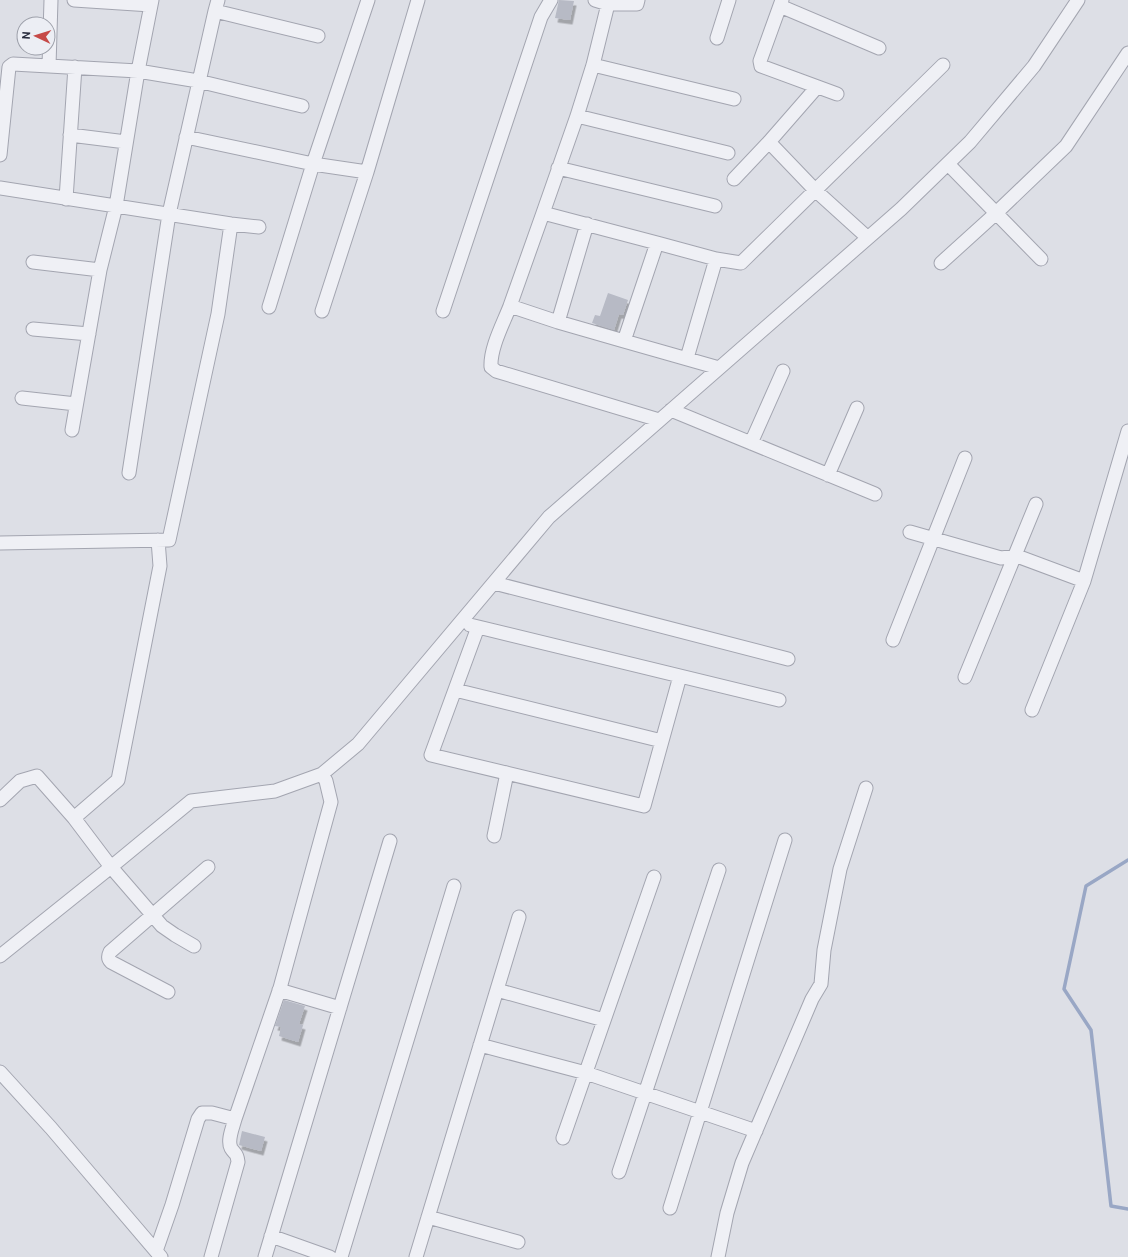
<svg xmlns="http://www.w3.org/2000/svg" width="1128" height="1257" font-family="Roboto,sans-serif">
<style>
.lines{fill:none;stroke-linecap:round;stroke-linejoin:round}
.stream{stroke:#99a7c5;stroke-width:3.5}
.building{fill:#b7bac5;filter:url(#shadow)}
.minor-casing{stroke:#a3a5b0;stroke-width:15}
.minor{stroke:#eff0f5;stroke-width:13}
</style>
<defs>
<filter id="shadow"><feDropShadow dx="2.5" dy="4.5" stdDeviation="0" flood-color="#0004"/></filter>
</defs>
<rect width="100%" height="100%" fill="#dddfe6"/>
<g class="lines">
<path class="stream" d="M1128 860 1086 886 1064 989 1091 1030 1111 1206 1128 1209"/>
</g>
<path class="building" d="M559 0 574 1 570 20 555 18Z
M608 293 628 300 623 315 619 314 614 330 592 323 595 315 600 316Z
M284 1000 305 1006 299 1024 303 1025 298 1042 279 1036 281 1027 275 1026Z
M242 1131 265 1137 261 1151 239 1145Z"/>
<g class="lines">
<defs>
<path id="minor" d="M74 0 151 5
M218 0 215 11 318 36
M595 0 608 4
M638 0 637 4H608L593 65 577 116 543 213 657 243 624 341 558 322 510 306C503 324 490 348 491 367L496 371 659 420
M782 0 760 61 761 66 837 94
M780 6 879 48
M717 38 729 0
M593 65 734 99
M49 66 138 71 198 81 302 106
M577 116 728 153
M70 135 126 142
M186 137 313 164 368 0
M769 142 815 190 868 238
M0 155 9 67 13 64 49 66 51 0
M948 164 1041 259
M558 168 715 206
M734 179 769 142 817 87
M0 188 231 224 259 227
M66 199 75 67
M657 243 716 259
M33 262 100 270
M941 263 994 215 1066 146 1128 53
M510 306 543 213
M269 307 313 164 367 172
M322 311 367 172 418 0
M443 311 541 17 551 0
M558 322 587 224
M33 329 89 334
M624 341 719 368
M687 358 716 259 741 263 943 65
M22 398 76 404
M671 410 875 494
M72 430 100 270 116 206 138 71 152 0
M751 443 783 371
M129 473 169 214 215 11
M828 475 857 408
M910 532 1001 558 1017 556 1084 581
M0 543 169 540 218 314 231 224
M494 583 788 659
M470 625 779 700
M478 627 431 755 644 806 680 676
M893 640 965 458
M965 677 1036 504
M455 690 662 741
M1032 710 1084 581 1128 431
M0 800 20 781 37 776 74 818 111 867 162 926 175 935 194 946
M74 818 118 780 160 566 158 540
M494 836 507 773
M0 956 111 867 191 801 275 791 322 774 358 744 549 517 901 209 970 142 1034 66 1078 0
M279 990 340 1008
M497 990 604 1020
M168 992 111 962C108 959 108 956 110 952L208 867
M480 1045 586 1073 756 1131
M0 1072 51 1128 161 1257
M563 1138 654 877
M619 1172 719 870
M670 1208 785 840
M428 1217 518 1242
M271 1236 330 1257
M156 1251 172 1205 198 1119 202 1113H212L235 1119
M211 1257 238 1162C237 1152 235 1155 231 1148 227 1140 233 1127 235 1119L280 988 331 802 326 781 322 774
M265 1257 390 841
M341 1257 454 886
M416 1257 519 917
M718 1257 727 1213 742 1163 812 999 821 984 824 950 840 869 866 788"/>
</defs>
<use href="#minor" class="minor-casing"/>
<use href="#minor" class="minor"/>
</g>
<g transform="translate(36 36) rotate(274)"><circle r="19" fill="#eceef4" stroke="#9da0aa"/>
<path d="M0-3L7 15L0 10L-7 15Z" fill="#c64947"/>
<text y="-6" font-size="11" font-weight="bold" text-anchor="middle" fill="#272b3c">N</text>
</g>
</svg>
